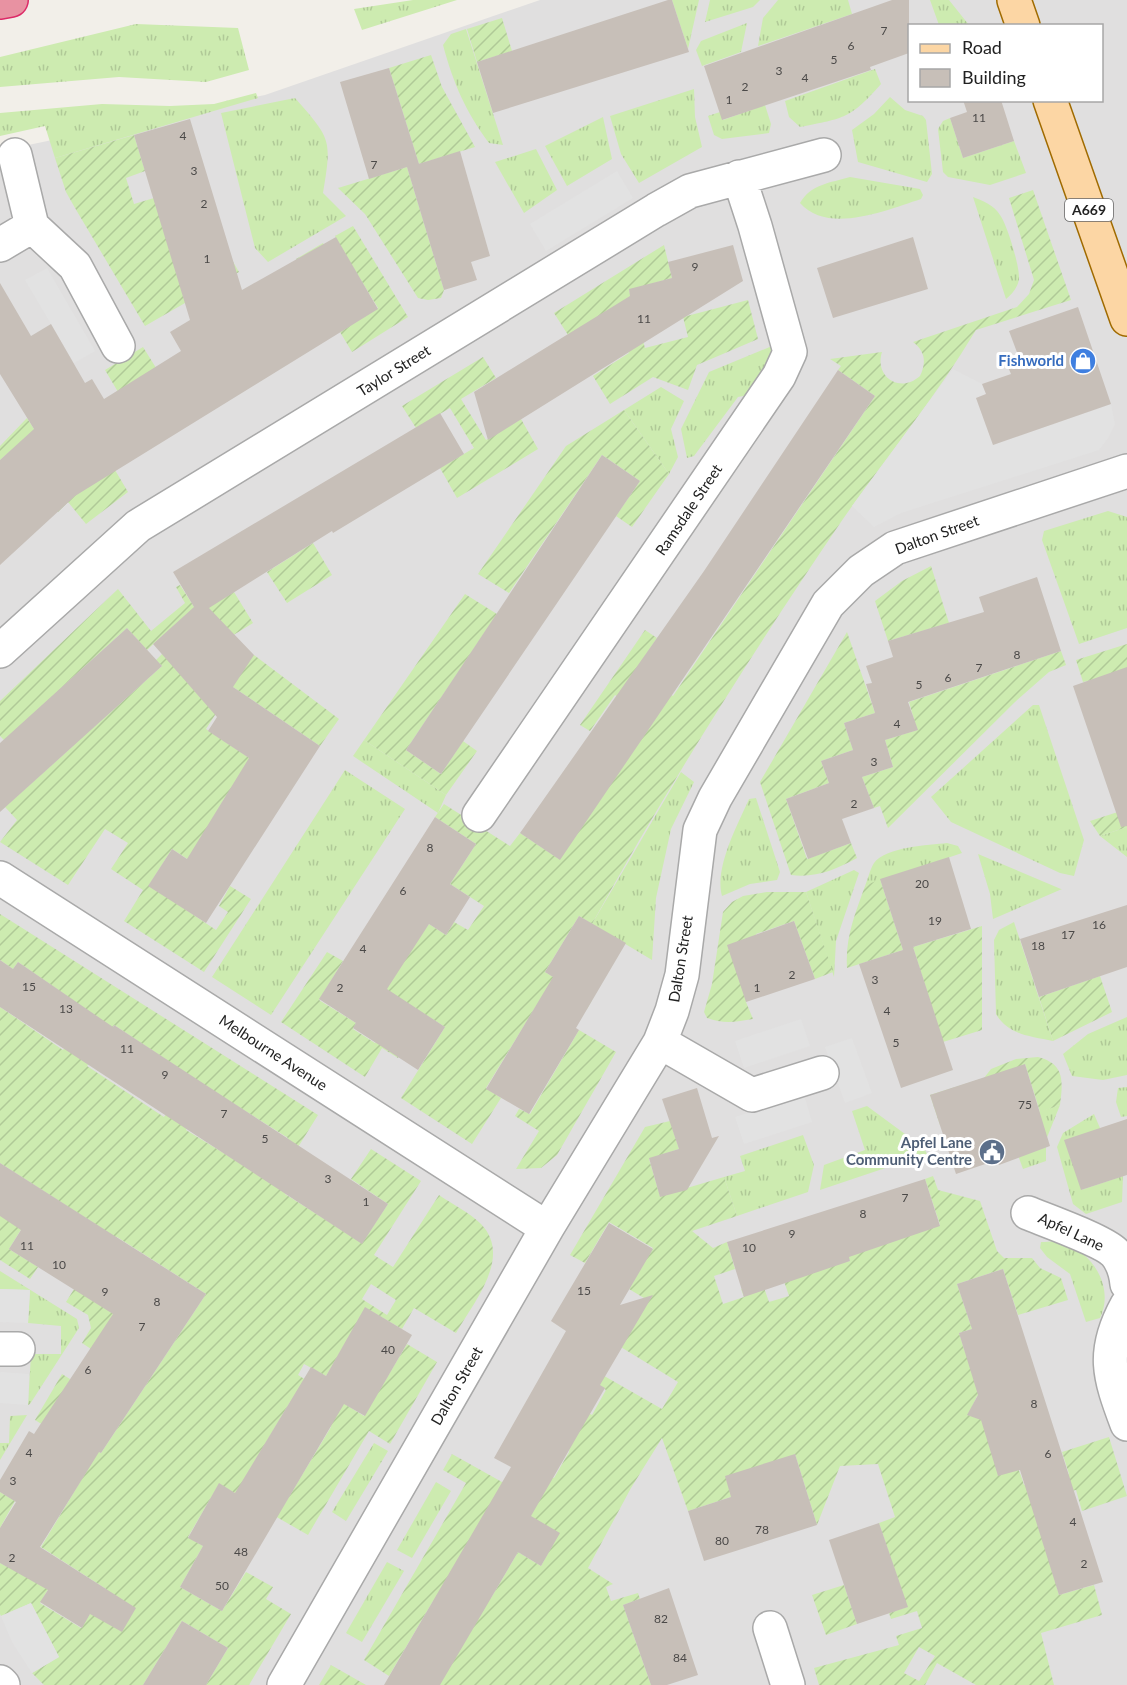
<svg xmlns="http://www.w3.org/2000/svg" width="1127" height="1685" font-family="Lato,sans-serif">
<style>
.residential{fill:#e0dfdf;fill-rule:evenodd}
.grass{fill:url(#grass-tufts)}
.garden{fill:url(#garden-furrows);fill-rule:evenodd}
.parking{fill:#e2e2e2}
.building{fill:#c7bfb8}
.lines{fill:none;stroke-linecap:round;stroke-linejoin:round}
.minor-casing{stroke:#a9a9a9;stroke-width:36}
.major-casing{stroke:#a06b00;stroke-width:36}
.highway-casing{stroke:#dc2a67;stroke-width:36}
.minor{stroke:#fff;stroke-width:33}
.major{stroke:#fcd6a4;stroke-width:33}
.highway{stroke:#e892a2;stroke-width:33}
.labels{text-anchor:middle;stroke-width:6;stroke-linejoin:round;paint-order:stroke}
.number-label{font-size:12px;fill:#4b4948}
.shield{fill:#fff;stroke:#646464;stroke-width:1.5}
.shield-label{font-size:14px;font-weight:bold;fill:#222}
.shop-label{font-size:15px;font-weight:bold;fill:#366cbe;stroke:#fff;text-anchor:end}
.street-label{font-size:15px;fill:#222;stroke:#fff}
.service-label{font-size:15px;font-weight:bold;fill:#4e5e75;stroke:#fff;text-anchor:end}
</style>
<defs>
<pattern id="grass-tufts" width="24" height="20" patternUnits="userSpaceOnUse" patternTransform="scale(1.5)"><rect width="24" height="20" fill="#cdebb0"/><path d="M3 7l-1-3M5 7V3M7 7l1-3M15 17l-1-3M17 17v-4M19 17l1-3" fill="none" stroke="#b0c997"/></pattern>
<pattern id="garden-furrows" width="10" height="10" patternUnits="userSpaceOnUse" patternTransform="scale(1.5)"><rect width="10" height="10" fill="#cdebb0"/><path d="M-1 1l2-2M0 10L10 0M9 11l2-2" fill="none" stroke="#b0c997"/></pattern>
</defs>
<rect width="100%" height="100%" fill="#f2efe9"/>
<path class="residential" d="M540 0H1127V1685H0V151L265 95ZM910 26H1102V100H910Z"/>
<path class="grass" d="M413 0H457L362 30 354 9Z
M672 0H699L688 49Z
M710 0H760L753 7 705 22Z
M778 0H848L852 14 758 46 763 18Z
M930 0H949L969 25H939Z
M747 23 741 52 702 66 696 50 701 41Z
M136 24 238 28 249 70 206 82 119 77 0 87V57Z
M466 29 503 145 489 143C466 112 453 83 443 45L451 34Z
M875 69 881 84C850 119 845 118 800 127L789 117 785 101Z
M694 89 695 117 702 147 639 183 621 154 610 116Z
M256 93 258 98 55 158 45 126 0 136V113L102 104 170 106 214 104Z
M890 97 905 110 923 116 926 120 932 174 927 182 858 162 852 130 874 114Z
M295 98C331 139 332 139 323 193L346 216 268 262 255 248 221 113Z
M765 105 771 124 769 133 722 139 714 135 708 116 720 112 723 120Z
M603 117 612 159 567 186 545 146Z
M950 118 963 158 1014 141 1026 173 990 185 948 177 943 172 938 129 943 121Z
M536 149 557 190 524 213 495 162Z
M850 177 920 189 923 195 921 199C887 210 828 235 800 203 811 184 830 183 850 177Z
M973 197C983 201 994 205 1000 215 1007 224 1020 267 1019 279 1018 287 1012 294 1006 299Z
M772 346 773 358 753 394 738 397 694 456 687 458 681 429 709 372Z
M661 387 684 401 671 429 678 457 669 474 624 410Z
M1108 511 1127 517V628L1079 644 1042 540 1044 531Z
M1033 705H1039L1084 840 1074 876 1060 873 951 822 931 797Z
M364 740 446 795 438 813 353 756Z
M345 770 405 809 271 1015 212 977Z
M681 772 694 782 671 829 656 898 652 960 592 924Z
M756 798 780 872 777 880 750 884 722 896C714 868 738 824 749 799Z
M1127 827V857L1100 836Z
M947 843 958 846 962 853 865 886C868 879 870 869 874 863 885 847 929 845 947 843Z
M978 854 1061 889H1062L993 919 990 894Z
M854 870 859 873 836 941 834 977 806 892Z
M1014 922 1053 1041C1031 1036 1008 1035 996 1014L994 940 999 930Z
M1127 1017V1075L1103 1080 1072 1076 1063 1054 1088 1034Z
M1127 1087V1116L1121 1117 1116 1102 1118 1088Z
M1060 1105 1046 1140V1161L1023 1169 1015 1147 1032 1114Z
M867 1106 924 1148 927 1154 820 1190 824 1165 865 1150 852 1111Z
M1094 1114 1100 1128 1081 1190 1123 1176 1122 1202 1086 1214 1073 1204 1057 1147 1063 1133Z
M803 1135 814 1165 808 1192 737 1216 724 1177 745 1171 740 1156Z
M1041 1242C1047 1242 1055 1241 1061 1242 1092 1251 1115 1287 1100 1318L1086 1322 1070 1274 1047 1257 1040 1248Z
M0 1271 77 1319 79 1328 30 1404 28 1405 31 1354H61V1326L28 1323 30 1290 0 1289Z
M27 1415 0 1460V1443H9L10 1416Z
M374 1443 388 1451 346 1521 332 1512Z
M436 1482 451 1491 412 1558 397 1550Z
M387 1562 404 1571 362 1642 346 1633Z"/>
<path class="garden" d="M502 18 512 51 477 62 467 29Z
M431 55 442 87 475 147 419 164 389 68Z
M134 135 145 171 126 178 134 204 154 198 232 260 239 272 145 326 75 208 66 192 55 158Z
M407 167 444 290 441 298 428 300 418 298 365 214 338 188Z
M1033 190 1071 300 976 330C936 397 887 456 843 519 754 650 669 784 592 924L579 916 545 972 592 1000 587 1009 579 1004 536 1006 486 1088 501 1098 472 1144 401 1098 445 1027 426 1015 398 1058 382 1048 365 1077 281 1022 327 952 343 961 319 1000 356 1023 353 1029 375 1043 402 1000 383 987 429 924 446 935 454 922 468 930 484 906 450 884 476 844 435 817 444 804 510 846 520 833 559 859 653 722 615 695 590 731 580 725 645 630 657 638 635 671 673 696 875 396 838 370 841 366 830 359 882 352C874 377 900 394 920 376 926 363 926 352 913 342L1017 307 1029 294 1034 280 1009 198Z
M353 226 408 317 352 352 340 332 378 308 351 264 313 287 296 259 323 243 335 263 346 256 335 236Z
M664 245 672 278 629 290 645 348 688 337 683 317 748 300 758 339 697 365 688 390 653 377 610 404 593 376 629 353 604 313 568 335 554 313Z
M143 347 163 379 124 402 105 370Z
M483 357 496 378 461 399 486 440 521 419 538 449 457 498 440 468 474 448 450 408 416 428 402 406Z
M624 410 669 474 632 527 616 516 640 481 602 455 509 593 478 574 566 446Z
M27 418 39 437 115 470 128 492 86 524 68 502 58 512 23 476 15 447 0 460V446Z
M313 543 332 575 287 603 267 572Z
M931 566 949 623 888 641 875 601 902 581Z
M180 585 198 613 234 592 253 623 222 642 163 635 147 650 127 628 60 689 94 727 162 666 156 660 162 654 254 655 339 719 320 746 233 687 206 729 251 759 267 827 224 799 189 860 172 849 149 885 216 930 228 912 219 906 230 886 251 899 204 972 124 921 143 890 111 869 128 843 105 829 68 885 0 842 17 820 5 807 73 746 4 740 0 736V701L118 589 151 631 185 603 176 587Z
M465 594 497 614 406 750 441 774 463 741 477 751 446 795 364 740Z
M847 632 875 713 844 723 853 750 821 761 829 783 786 799 807 859 851 843 857 858C835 870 816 878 791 875L760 782Z
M1127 644V672L1083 682 1076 660Z
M1061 651 1066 665 1049 672 1015 702 888 828 880 806 874 808 862 777 893 767 885 740 917 730 909 702Z
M1127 809V827L1100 836 1090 821Z
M880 879 903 950 847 968C845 938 855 914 865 886Z
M767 892H806L833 972 815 979 794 921 756 934 746 1002 753 1019C736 1022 723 1024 707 1018L704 1012 712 984 723 912 732 902 743 896Z
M0 914 318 1115 295 1152 285 1194 362 1243 388 1204 351 1179 371 1149 421 1181 374 1255 393 1267 439 1195C452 1204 470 1213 481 1224 513 1257 473 1303 456 1333L414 1308 402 1329 366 1308 326 1376 304 1364 298 1375 364 1416 407 1344 437 1362 390 1444 369 1431 308 1535 219 1484 188 1537 203 1546 180 1587 222 1611 246 1572 273 1587 266 1599 291 1614 249 1685H206L228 1648 182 1621 143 1685H44L32 1673 59 1657 31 1603 1 1616 0 1614V1563L49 1588 40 1603 81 1628 106 1589 41 1547 95 1457 35 1420 62 1374 70 1379 66 1430 101 1453 206 1294 117 1237 115 1310 109 1361 82 1343 91 1328 88 1315 66 1302 109 1233 0 1163V1007L63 1050 90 1012 18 962 13 969 0 960ZM114 1025 191 1076 164 1117 87 1066ZM212 1090 288 1138 264 1178 186 1130ZM371 1284 396 1300 387 1315 362 1299ZM290 1402 331 1427 284 1505 243 1481Z
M982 926V1030L943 1042 913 947Z
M1100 976 1112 1012 1053 1041 1039 997Z
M579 1030 616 1052 557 1155 541 1168 516 1169 539 1131 515 1116 519 1109 530 1114Z
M1038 1057C1065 1064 1063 1081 1060 1105L1040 1112 1025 1064 993 1108 940 1125 930 1095 984 1078 991 1069 1016 1059Z
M670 1121 679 1149 649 1159 660 1196 724 1177 737 1216 692 1231 713 1248 727 1242 735 1269 714 1276 723 1304 744 1297 741 1289 762 1282 769 1302 789 1296 782 1275 850 1261 836 1222 852 1255 940 1225 925 1179 933 1176 938 1190 980 1201 997 1251 1004 1258H1032L1040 1268 1061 1278 1068 1300 1018 1315 1003 1269 957 1284 972 1329 959 1333 965 1352 995 1391 977 1396 972 1407C994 1428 1016 1456 1024 1485L1029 1484 1059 1595 1094 1585 1102 1615 1041 1633 1054 1685H976L937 1663 925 1685H819L814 1668 899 1645 896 1636 922 1628 917 1611 891 1619 889 1613 907 1607 879 1523 895 1517 878 1464 840 1466 817 1525 795 1454 731 1497 688 1511 662 1438 631 1488 588 1568 613 1584 606 1587 611 1601 638 1593 640 1599 623 1605 651 1685H440L433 1601 389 1676 364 1660 466 1483 443 1470 452 1454 525 1495 539 1469 554 1478 569 1452 575 1405 592 1415 606 1390 587 1378 592 1369 662 1409 678 1382 606 1338 649 1301 629 1289 653 1248 609 1222 585 1263 570 1255 645 1127ZM559 1533 541 1566 518 1552 491 1598 449 1573ZM919 1647 935 1656 919 1681 904 1673Z
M0 1215 22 1228 9 1249 38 1267 30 1279 0 1260Z
M1109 1437 1127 1496 1082 1511 1076 1490 1071 1491 1065 1475 1069 1474 1062 1452Z
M0 1492 15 1501 0 1528Z
M844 1585 857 1624 826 1635 812 1595Z
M331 1665 366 1685H319Z"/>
<path class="parking" d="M617 171 633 198 546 251 530 224Z
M47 268 95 351 74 363 25 280Z
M953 369 982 384 986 394 976 398 993 445 1111 404 1115 424 1108 438 1099 450 901 513 874 527 852 506Z
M801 1019 810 1046 744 1068 735 1041Z
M852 1038 872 1093 845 1103 825 1047Z
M804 1095 812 1122 744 1144 735 1117Z
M0 1289 30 1290 28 1323 0 1322Z
M0 1372 29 1374 28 1405 0 1403Z
M31 1603 59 1657 32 1673 12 1642 1 1616Z"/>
<path class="building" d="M668 0H672L689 52 493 113 477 62Z
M892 0H909V53L870 67 871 70 722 120 704 66Z
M389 68 419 164 412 166 460 151 490 256 471 262 477 280 444 290 407 167 369 179 340 82Z
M963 100H1001L1014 141 963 158 950 118 967 112Z
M190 119 242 290 336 237 378 309 75 496 0 565V460L34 429 0 374V283L31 336 51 324 85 383 92 379 104 399 181 351 170 332 190 320 134 135Z
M913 237 928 289 833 318 817 268Z
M733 245 743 281 488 440 474 392 630 296 629 289 672 278 668 262Z
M1078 307 1111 404 993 445 976 398 986 394 982 384 1011 374 1005 360 1018 355 1009 331Z
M838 370 875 396 560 860 520 833 704 571Z
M440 413 464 454 333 533 332 531 209 608 254 655 233 687 320 746 206 923 148 886 172 849 187 859 249 758 208 731 217 717 153 644 194 607 173 572Z
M602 455 640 481 441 774 406 750Z
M1037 577 1061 651 908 702 918 730 885 740 893 767 862 777 874 808 842 819 851 843 808 859 786 799 829 783 821 761 853 750 859 768 844 723 875 713 866 684 872 683 866 666 893 657 888 641 984 612 979 597Z
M127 628 162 666 0 812V743Z
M1127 667V826L1121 827 1073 686Z
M435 817 476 844 450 884 470 897 446 935 429 924 387 989 445 1027 418 1070 353 1028 356 1023 319 999Z
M949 857 971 929 913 947 953 1070 901 1088 859 964 903 950 880 879Z
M1127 905V967L1039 997 1020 939Z
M579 916 626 943 576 1028 579 1030 529 1114 486 1089 553 977 545 972Z
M794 921 815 979 746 1002 727 945Z
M0 960 13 969 18 962 113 1027 114 1025 388 1204 362 1244 0 1007Z
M1025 1064 1050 1146 999 1165 997 1160 956 1174 930 1095Z
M697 1088 712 1138 719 1136 687 1190 660 1197 649 1158 679 1149 662 1099Z
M1127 1119V1175L1081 1190 1064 1140Z
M0 1163 206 1294 101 1453 99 1452 40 1547 136 1608 122 1632 90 1614 82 1628 40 1602 48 1590 0 1563V1528L16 1502 0 1492V1480L29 1431 34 1434 113 1314 9 1249 21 1230 0 1216Z
M925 1179 940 1226 849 1257 850 1261 744 1297 727 1242Z
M609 1223 653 1249 620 1305 653 1295 600 1385 605 1388 531 1516 560 1533 541 1566 518 1552 440 1685H384L511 1467 494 1458 566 1331 551 1321Z
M1003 1269 1103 1582 1059 1595 1020 1470 998 1476 981 1420 967 1415 978 1395 959 1333 972 1329 957 1284Z
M365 1307 412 1335 365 1416 344 1404 222 1611 180 1587 203 1546 188 1538 219 1483 235 1493 311 1367 326 1376Z
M795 1454 817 1525 704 1561 688 1511 731 1497 725 1476Z
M879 1523 908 1607 857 1624 829 1540Z
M669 1588 698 1675 667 1685H651L623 1605Z
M182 1621 228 1648 206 1685H143Z"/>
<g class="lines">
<defs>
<path id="minor" d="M15 155 32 226 75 266 118 346
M0 245 32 226
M0 651 138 526 656 210 690 191 824 155
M479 815 779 376 790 352 755 226 739 177
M0 878 547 1228
M660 1042 752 1095 822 1073
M1028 1213C1045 1220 1104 1241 1115 1253 1122 1261 1126 1274 1127 1284
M1127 1305C1101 1352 1109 1376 1127 1424
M0 1349H18
M770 1628 788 1685
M0 1682 3 1685
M284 1685 547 1228 660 1042 672 1011 682 975 700 830 715 798 828 604 861 571 895 548 1127 471"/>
<path id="major" d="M1014 0 1023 26
M1050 100 1127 319"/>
<path id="highway" d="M0 2 11 0"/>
</defs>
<use href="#minor" class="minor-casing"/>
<use href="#major" class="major-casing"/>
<use href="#highway" class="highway-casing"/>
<use href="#minor" class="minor"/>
<use href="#major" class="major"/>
<use href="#highway" class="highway"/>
</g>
<defs>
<symbol id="shop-disc" viewBox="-11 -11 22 22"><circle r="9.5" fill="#3f7fe0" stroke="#fff"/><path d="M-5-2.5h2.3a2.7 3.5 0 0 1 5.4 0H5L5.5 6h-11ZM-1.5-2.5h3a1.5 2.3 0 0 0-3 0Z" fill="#fff"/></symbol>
<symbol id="civic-disc" viewBox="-11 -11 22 22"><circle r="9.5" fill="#5c6f8a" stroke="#fff"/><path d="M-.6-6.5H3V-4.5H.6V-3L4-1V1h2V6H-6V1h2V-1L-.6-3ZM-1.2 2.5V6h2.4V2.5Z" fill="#fff"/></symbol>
</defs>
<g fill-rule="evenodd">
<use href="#shop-disc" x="1068" y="346" width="30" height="30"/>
<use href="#civic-disc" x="977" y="1137" width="30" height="30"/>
</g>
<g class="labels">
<g class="number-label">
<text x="884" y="35">7</text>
<text x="851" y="50">6</text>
<text x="834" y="64">5</text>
<text x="779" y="75">3</text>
<text x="805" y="82">4</text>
<text x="745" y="91">2</text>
<text x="729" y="104">1</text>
<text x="979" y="122">11</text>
<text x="183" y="140">4</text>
<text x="374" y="169">7</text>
<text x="194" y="175">3</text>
<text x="204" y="208">2</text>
<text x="207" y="263">1</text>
<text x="695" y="271">9</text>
<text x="644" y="323">11</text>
<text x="1017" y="659">8</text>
<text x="979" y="672">7</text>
<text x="948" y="682">6</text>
<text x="919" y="689">5</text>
<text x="897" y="728">4</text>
<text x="874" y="766">3</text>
<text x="854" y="808">2</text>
<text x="430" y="852">8</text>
<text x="922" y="888">20</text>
<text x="403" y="895">6</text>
<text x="935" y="925">19</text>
<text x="1099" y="929">16</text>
<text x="1068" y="939">17</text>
<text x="1038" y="950">18</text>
<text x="363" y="953">4</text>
<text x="792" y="979">2</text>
<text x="875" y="984">3</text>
<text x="29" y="991">15</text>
<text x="340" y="992">2</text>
<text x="757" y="992">1</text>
<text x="66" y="1013">13</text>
<text x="887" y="1015">4</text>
<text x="896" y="1047">5</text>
<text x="127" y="1053">11</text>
<text x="165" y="1079">9</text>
<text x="1025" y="1109">75</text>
<text x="224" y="1118">7</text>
<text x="265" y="1143">5</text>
<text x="328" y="1183">3</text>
<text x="905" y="1202">7</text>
<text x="366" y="1206">1</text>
<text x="863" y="1218">8</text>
<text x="792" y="1238">9</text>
<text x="27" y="1250">11</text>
<text x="749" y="1252">10</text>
<text x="59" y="1269">10</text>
<text x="584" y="1295">15</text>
<text x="105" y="1296">9</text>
<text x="157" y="1306">8</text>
<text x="142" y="1331">7</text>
<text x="388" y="1354">40</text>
<text x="88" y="1374">6</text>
<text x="1034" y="1408">8</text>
<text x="29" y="1457">4</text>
<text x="1048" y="1458">6</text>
<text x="13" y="1485">3</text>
<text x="1073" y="1526">4</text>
<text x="762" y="1534">78</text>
<text x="722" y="1545">80</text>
<text x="241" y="1556">48</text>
<text x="12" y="1562">2</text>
<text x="1084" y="1568">2</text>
<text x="222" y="1590">50</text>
<text x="661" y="1623">82</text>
<text x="680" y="1662">84</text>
</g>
<rect class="shield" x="1065" y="199" width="48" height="22" rx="4.5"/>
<g class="shield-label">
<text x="1089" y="215">A669</text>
</g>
<g class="shop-label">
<text x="1064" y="366">Fishworld</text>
</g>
<g class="street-label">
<text transform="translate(394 371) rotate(-32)" y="5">Taylor Street</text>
<text transform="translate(689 510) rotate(-56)" y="5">Ramsdale Street</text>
<text transform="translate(937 535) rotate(-20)" y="5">Dalton Street</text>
<text transform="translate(681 959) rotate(-81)" y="5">Dalton Street</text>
<text transform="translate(273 1053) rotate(33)" y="5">Melbourne Avenue</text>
<text transform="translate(1071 1232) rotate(25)" y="5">Apfel Lane</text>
<text transform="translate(457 1386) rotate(-60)" y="5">Dalton Street</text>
</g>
<g class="service-label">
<text x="972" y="1148">Apfel Lane<tspan x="972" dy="17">Community Centre</tspan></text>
</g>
</g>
<rect x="908" y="24" width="195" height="78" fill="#ffffff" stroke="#a7a7a7" stroke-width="1.5"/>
<rect x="920" y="44" width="30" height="9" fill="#fcd6a4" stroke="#a7a7a7" stroke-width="1.5"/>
<text x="962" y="54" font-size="18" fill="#222222">Road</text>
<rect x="920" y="69" width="30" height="18" fill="#c7bfb8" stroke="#a7a7a7" stroke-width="1.5"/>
<text x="962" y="84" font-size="18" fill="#222222">Building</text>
</svg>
